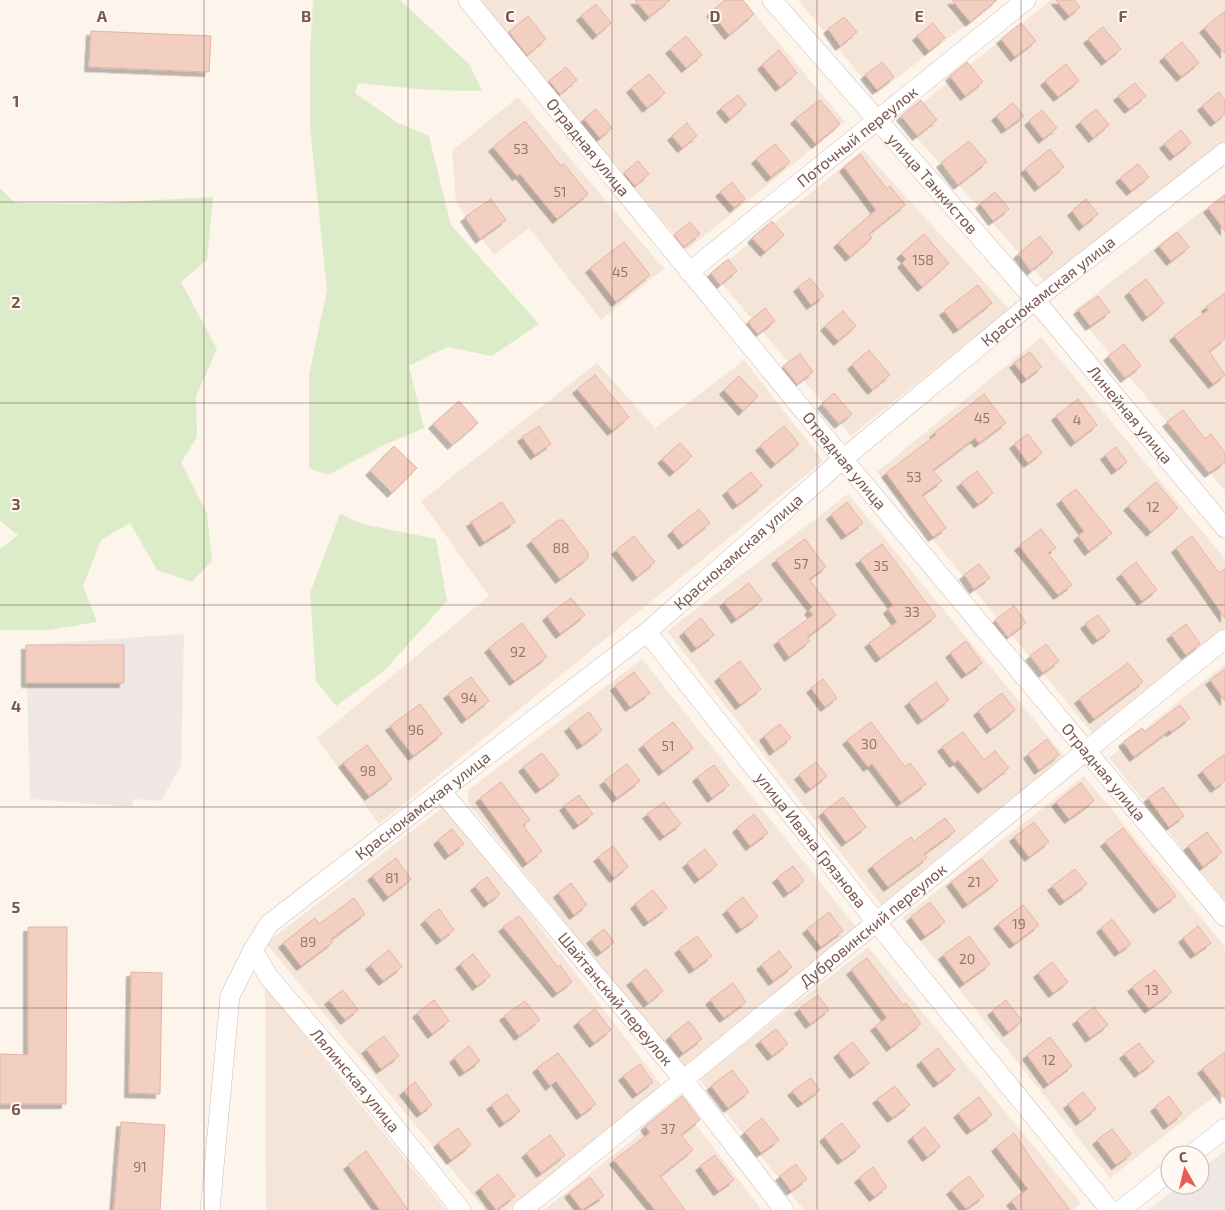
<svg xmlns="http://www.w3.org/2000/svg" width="1225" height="1210" font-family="'Exo 2',sans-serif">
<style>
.residential{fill:#f5e5d9}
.industrial{fill:#efe7e4}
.green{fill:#dcecc8}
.building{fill:#f3cfc2;stroke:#e6b2a2;filter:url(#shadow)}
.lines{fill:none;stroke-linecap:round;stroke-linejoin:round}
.minor-casing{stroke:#d3bcb3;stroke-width:20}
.minor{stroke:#fff;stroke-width:19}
.grid{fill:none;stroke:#7a564d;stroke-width:1;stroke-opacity:0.55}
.labels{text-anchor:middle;stroke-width:4;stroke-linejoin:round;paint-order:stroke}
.number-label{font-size:14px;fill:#98746a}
.street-label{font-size:16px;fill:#7a564d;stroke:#fff8f3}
.grid-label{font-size:16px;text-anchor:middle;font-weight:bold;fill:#7a564d;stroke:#fff8f3;stroke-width:4;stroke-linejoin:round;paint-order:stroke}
</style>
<defs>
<filter id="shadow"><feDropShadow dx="-4.5" dy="4.5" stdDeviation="0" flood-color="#0004"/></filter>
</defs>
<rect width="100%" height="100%" fill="#fdf4eb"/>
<path class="residential" d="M476 0H743L845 122 687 250Z
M798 0H998L876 94Z
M1051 0H1225V141L1044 281 901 120Z
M518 97 664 269 601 320 529 228 494 255 456 202 452 151Z
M863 150 1009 309 851 436 713 273Z
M1225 193V491L1074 311Z
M1041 337 1225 559V636L1098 740 877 472Z
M744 360 823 461 379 824 317 738 489 596 421 501 597 363 655 428Z
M848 494 1065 757 882 906 667 631Z
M642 659 856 927 682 1068 468 803V790Z
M1225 664V901L1109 758Z
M1084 776 1225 947V1088L1110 1178 902 918Z
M446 805 664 1088 509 1210H485L266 943Z
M868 947 1081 1203 1073 1210H804L699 1079Z
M265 986 446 1210H266Z
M679 1103 762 1210H544Z"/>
<path class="industrial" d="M184 634 181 765 161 801 133 799V807L30 799 26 645Z
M1225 1151V1210H1148L1181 1185H1200V1170Z"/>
<path class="green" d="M313 0H400L470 65 482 91 428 90 358 83 355 93 396 122 429 136 451 225 539 324 492 356 447 347 409 366 424 428 384 445 328 475 309 468V375L327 290 310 127V51Z
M0 188 15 203 84 204 213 197 207 260 181 282 217 349 196 396 197 437 181 463 207 513 212 561 192 582 157 570 130 523 101 540 83 586 97 622 49 630H0V549L18 535 0 521Z
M340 514 362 524 436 539 447 601 384 671 336 706 316 681 310 593Z"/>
<path class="building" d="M635 0H670L649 17Z
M725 0H743L754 14 729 35 711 12Z
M952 0H997L970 22Z
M1056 0H1074L1080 7 1069 16Z
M596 4 611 23 597 35 581 16Z
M1225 11V54L1204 28Z
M528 16 546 39 527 55 509 32Z
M844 17 857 32 840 46 828 29Z
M933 23 945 38 929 51 917 36Z
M1021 23 1036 41 1015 57 1001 39Z
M1103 27 1121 49 1106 61 1088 39Z
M91 31 211 36 209 72 89 67Z
M686 36 702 55 686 68 670 49Z
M1182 42 1199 63 1181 77 1164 57Z
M779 50 797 73 780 87 762 65Z
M882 62 894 77 877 90 865 75Z
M967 62 983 82 965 96 950 76Z
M1066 64 1079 81 1058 97 1045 81Z
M566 67 577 80 560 94 549 81Z
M649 74 665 93 647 108 631 88Z
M1135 83 1146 96 1129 109 1118 96Z
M1219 92 1225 100V114L1215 122 1202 106Z
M738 95 746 105 730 119 721 108Z
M820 100 840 124 816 144 795 119Z
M921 100 937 120 917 136 901 116Z
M1013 103 1024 116 1006 129 996 116Z
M596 109 612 128 600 138 584 119Z
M1096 109 1109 125 1093 138 1080 122Z
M1042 110 1057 128 1043 139 1029 121Z
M525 121 561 166 564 164 588 194 557 219 520 174 517 176 493 147Z
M687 123 697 136 682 148 672 136Z
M1181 130 1191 143 1174 156 1164 144Z
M969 141 987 162 958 185 941 163Z
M775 144 790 162 771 177 756 159Z
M1050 149 1064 167 1039 187 1025 169Z
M860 154 887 189 890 186 905 205 869 234 872 238 850 257 838 243 876 210 844 167Z
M638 161 649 174 635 186 624 173Z
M1138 164 1149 177 1131 191 1120 178Z
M732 182 745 199 734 208 720 192Z
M995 192 1009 209 993 221 980 204Z
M1225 195V231L1208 208Z
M491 199 506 220 480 239 465 217Z
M1086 199 1098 214 1083 226 1072 211Z
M772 221 784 235 765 252 752 238Z
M690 222 700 234 684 247 674 235Z
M1177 232 1189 247 1171 261 1159 246Z
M924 234 949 263 922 287 902 263 906 259 901 254Z
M1040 236 1053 253 1031 271 1018 254Z
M624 242 650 275 616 302 590 268Z
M728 259 737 271 720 285 711 273Z
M810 278 824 296 811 305 798 287Z
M1146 279 1164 303 1147 317 1129 292Z
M978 285 992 303 958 329 944 311Z
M1225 293V339L1209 351 1225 375 1213 384 1174 336 1208 310 1206 307Z
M1098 296 1110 312 1090 326 1078 310Z
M765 308 775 321 758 334 748 322Z
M843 311 856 326 838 341 825 326Z
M1124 344 1141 366 1125 378 1108 356Z
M869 350 890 375 872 390 852 365Z
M1030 352 1042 367 1026 379 1014 363Z
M800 354 813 372 797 384 783 366Z
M595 375 629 417 612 431 577 389Z
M739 376 758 396 743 411 724 390Z
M834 393 852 414 839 424 822 404Z
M984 394 1006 423 979 443 975 438 933 470 942 481 922 495 946 528 933 537 886 473 936 435 934 433Z
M1078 399 1097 425 1075 442 1056 416Z
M459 401 478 423 452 445 433 424Z
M1183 410 1205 439 1211 434 1225 453V462L1209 473 1167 422Z
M539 426 551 444 535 455 522 437Z
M784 426 799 444 775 464 760 446Z
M1028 434 1042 453 1028 463 1014 444Z
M680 443 692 456 674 472 662 459Z
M394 446 417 468 392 493 370 471Z
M1116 447 1127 462 1116 470 1105 455Z
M977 471 993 493 978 504 961 483Z
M751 472 762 486 737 505 727 491Z
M1156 482 1178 508 1151 532 1128 506Z
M1076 489 1112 533 1089 551 1078 536 1084 531 1061 500Z
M502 502 515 522 484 542 471 522Z
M847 502 863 523 846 535 831 515Z
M699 509 710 523 683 545 672 531Z
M558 520H563L588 553V558L560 579 531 541Z
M1041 529 1056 548 1048 553 1072 585 1058 595 1019 546Z
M634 536 655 562 637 577 616 550Z
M1192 536 1219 573 1225 569V618L1176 548Z
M805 539 826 567 809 579 836 615 807 637 810 641 789 657 778 641 813 615 809 610 812 607 776 560Z
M882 544 936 616 880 658 869 643 897 622 888 609 893 605 860 560Z
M1136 562 1157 590 1142 601 1121 574Z
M979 564 990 578 974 589 964 575Z
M749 583 762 600 736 619 724 602Z
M571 598 585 615 560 634 547 616Z
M1014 606 1026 623 1008 637 995 620Z
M1098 615 1110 631 1097 640 1085 624Z
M701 618 714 635 696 648 684 632Z
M522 623 547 657 514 681 489 648Z
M1186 624 1200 644 1186 655 1171 635Z
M966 641 982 663 966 674 950 653Z
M1046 644 1059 661 1043 673 1030 656Z
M26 645H124V683H26Z
M740 661 761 689 740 705 719 677Z
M1128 663 1143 682 1094 719 1079 699Z
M1225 669V701L1210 680Z
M634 672 650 693 630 707 615 686Z
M471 677 489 701 466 719 448 694Z
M823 679 837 698 825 707 811 688Z
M936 682 949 700 922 720 909 702Z
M1002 693 1015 710 991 729 978 711Z
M420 704 442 734 413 756 390 726Z
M1180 705 1190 718 1171 732 1170 730 1134 757 1123 742 1142 728 1145 732Z
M589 712 602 730 582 745 569 727Z
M673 722 693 748 663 771 643 745Z
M871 722 905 767 910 763 926 784 901 802 872 764 868 767 847 740Z
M780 724 791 738 774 751 764 736Z
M963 732 984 760 995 751 1009 768 982 789 958 760 954 763 942 747Z
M1047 739 1059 755 1039 770 1028 754Z
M367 745 392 779 369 796 343 763Z
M542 753 559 775 540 789 523 767Z
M1225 754V781L1215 788 1202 771Z
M816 762 827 776 810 789 799 775Z
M627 764 640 781 617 798 604 781Z
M714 765 729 785 712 798 697 777Z
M501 782 530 820 523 825 542 851 527 863 480 798Z
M1081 783 1094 801 1069 819 1056 802Z
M1163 787 1184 816 1169 827 1148 798Z
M579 795 593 814 578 825 564 806Z
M843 797 866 827 846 842 823 812Z
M664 802 681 824 664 836 647 814Z
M754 814 768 833 750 846 737 828Z
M945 818 955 831 924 854 927 858 888 887 872 866 911 837 914 841Z
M1034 822 1049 842 1029 857 1014 837Z
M1123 828 1176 896 1158 909 1105 842Z
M452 829 464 844 449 855 438 840Z
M1207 832 1222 852 1203 867 1188 846Z
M613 846 628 867 614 878 598 857Z
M705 849 717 865 699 879 687 863Z
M396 858 411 879 388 897 372 876Z
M982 859 998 881 967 904 951 882Z
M793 866 804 881 788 893 777 878Z
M1075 869 1087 884 1064 901 1052 886Z
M487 877 500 894 488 903 475 886Z
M571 883 587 905 574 915 558 893Z
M653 890 667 908 648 922 635 904Z
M743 897 758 917 741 929 727 910Z
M354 898 365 914 331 939 333 942 301 966 283 943 315 918 319 924Z
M930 902 945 922 925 936 911 917Z
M1023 905 1039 925 1014 944 998 924Z
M439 909 454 930 441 940 425 920Z
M829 912 843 931 821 947 807 929Z
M519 916 558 967 560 965 572 982 557 993 503 927Z
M1112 919 1131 944 1119 952 1101 928Z
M1198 926 1211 943 1195 954 1183 938Z
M28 927H67L66 1104H0V1054L28 1055Z
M604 929 614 942 601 952 591 939Z
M697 936 712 956 694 969 679 949Z
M969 936 990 964 964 983 943 955Z
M389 950 402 967 383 981 370 965Z
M779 951 792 967 773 981 761 965Z
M473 954 490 976 477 986 460 964Z
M867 958 903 1005 906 1003 921 1024 891 1047 875 1026 887 1018 851 970Z
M1052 962 1068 982 1053 993 1038 973Z
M646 969 663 991 648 1003 631 981Z
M1155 970 1172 992 1149 1009 1132 987Z
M131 972 162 973 160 1094 129 1093Z
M733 983 746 1002 724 1018 710 1000Z
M343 990 358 1010 345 1020 329 1000Z
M818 995 829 1010 810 1024 799 1009Z
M434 1000 449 1021 432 1034 417 1013Z
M1006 1000 1022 1021 1008 1032 992 1011Z
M525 1001 540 1020 519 1036 504 1016Z
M1094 1007 1108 1025 1090 1038 1077 1020Z
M595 1009 611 1030 594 1043 578 1022Z
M689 1021 702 1039 683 1053 670 1036Z
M776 1029 788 1044 772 1056 760 1041Z
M384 1036 399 1056 381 1069 366 1049Z
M1050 1037 1072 1066 1048 1084 1027 1055Z
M853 1042 869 1063 854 1074 838 1053Z
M1139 1043 1154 1062 1139 1073 1124 1054Z
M469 1046 480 1061 464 1072 454 1058Z
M938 1048 955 1070 938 1083 921 1061Z
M1225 1052V1099L1202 1069Z
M558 1053 596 1104 581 1115 556 1081 550 1086 537 1068Z
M640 1064 653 1082 637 1094 623 1076Z
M732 1070 749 1092 728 1108 711 1086Z
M811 1078 820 1090 802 1103 792 1091Z
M415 1082 432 1105 421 1113 404 1091Z
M895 1086 910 1105 892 1118 877 1099Z
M1083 1092 1096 1109 1080 1121 1068 1104Z
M507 1094 520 1111 504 1123 491 1105Z
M682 1096 700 1120 681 1135 693 1150 660 1176 685 1210H655L614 1160 650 1133 645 1126Z
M1169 1096 1182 1114 1168 1125 1155 1107Z
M979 1097 992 1115 971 1130 958 1113Z
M762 1118 779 1140 761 1153 745 1132Z
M121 1122 165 1125 160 1210H114Z
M842 1123 860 1147 842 1160 824 1137Z
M925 1127 940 1147 927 1157 912 1137Z
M458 1128 471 1145 451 1160 438 1143Z
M1112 1129 1131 1154 1116 1165 1097 1140Z
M1014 1133 1032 1160 1070 1210H1018L1011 1201 1028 1189 996 1147Z
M550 1135 565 1155 541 1173 526 1153Z
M366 1151 408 1210H380L348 1165Z
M715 1155 734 1180 718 1191 700 1166Z
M796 1164 807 1179 791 1191 780 1176Z
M873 1167 887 1187 874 1197 859 1178Z
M498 1174 515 1196 496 1210 480 1188Z
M969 1176 984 1196 966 1209 951 1190Z
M590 1177 604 1196 582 1210 569 1193Z"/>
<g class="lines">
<defs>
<g id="minor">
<path id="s1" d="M468 0 843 459 1225 917"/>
<path id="s2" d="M772 0 1035 300 1225 528"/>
<path id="s3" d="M689 272 1026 0"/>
<path id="s4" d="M647 632 877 923 1110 1210"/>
<path id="s5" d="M442 792 683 1079 784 1210"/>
<path id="s6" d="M253 950 268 976 368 1094 461 1210"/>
<path d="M1191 1155 1225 1128"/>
<path id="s7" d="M210 1210 230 996 253 950 269 924 647 632 843 459 1035 300 1225 152"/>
<path id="s8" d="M522 1210C758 1022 989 827 1225 639"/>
<path d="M1121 1210 1170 1171"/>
</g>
</defs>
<use href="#minor" class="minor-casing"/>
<use href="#minor" class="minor"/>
</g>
<path class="grid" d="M204 0V1210M408 0V1210M612 0V1210M817 0V1210M1021 0V1210M0 202H1225M0 403H1225M0 605H1225M0 807H1225M0 1008H1225"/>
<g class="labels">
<g class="number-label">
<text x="521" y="154">53</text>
<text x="560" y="197">51</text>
<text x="923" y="265">158</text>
<text x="620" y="277">45</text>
<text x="982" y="423">45</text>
<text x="1077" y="425">4</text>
<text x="914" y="482">53</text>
<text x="1153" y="512">12</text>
<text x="561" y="553">88</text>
<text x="801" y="569">57</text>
<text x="881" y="571">35</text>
<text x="912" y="617">33</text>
<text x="518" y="657">92</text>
<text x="469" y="703">94</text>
<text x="416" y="735">96</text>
<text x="869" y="749">30</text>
<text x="668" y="751">51</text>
<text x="368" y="776">98</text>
<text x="392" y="883">81</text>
<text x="974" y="887">21</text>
<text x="1019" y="929">19</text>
<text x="308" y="947">89</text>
<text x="967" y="964">20</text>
<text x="1152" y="995">13</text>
<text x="1049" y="1065">12</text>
<text x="668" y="1134">37</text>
<text x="140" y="1172">91</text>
</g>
<g class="street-label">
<text dy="6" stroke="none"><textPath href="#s3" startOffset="216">Поточный переулок</textPath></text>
<text dy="6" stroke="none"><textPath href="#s1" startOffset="190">Отрадная улица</textPath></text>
<text dy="6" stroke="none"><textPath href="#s2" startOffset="244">улица Танкистов</textPath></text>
<text dy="6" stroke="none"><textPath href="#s7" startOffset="1301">Краснокамская улица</textPath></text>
<text dy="6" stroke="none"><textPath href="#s2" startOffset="548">Линейная улица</textPath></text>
<text dy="6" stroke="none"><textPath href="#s1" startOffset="595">Отрадная улица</textPath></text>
<text dy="6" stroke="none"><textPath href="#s7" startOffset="896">Краснокамская улица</textPath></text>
<text dy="6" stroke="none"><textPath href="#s1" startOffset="1000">Отрадная улица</textPath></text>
<text dy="6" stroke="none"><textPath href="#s7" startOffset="491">Краснокамская улица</textPath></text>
<text dy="6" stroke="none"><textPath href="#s4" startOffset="265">улица Ивана Грязнова</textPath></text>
<text dy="6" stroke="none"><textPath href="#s8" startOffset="452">Дубровинский переулок</textPath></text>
<text dy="6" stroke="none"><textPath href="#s5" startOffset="270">Шайтанский переулок</textPath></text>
<text dy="6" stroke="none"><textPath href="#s6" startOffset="166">Лялинская улица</textPath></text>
</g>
</g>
<g class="grid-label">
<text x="102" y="22">A</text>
<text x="306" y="22">B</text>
<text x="510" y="22">C</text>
<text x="715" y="22">D</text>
<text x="919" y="22">E</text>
<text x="1123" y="22">F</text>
<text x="16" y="107">1</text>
<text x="16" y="308">2</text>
<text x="16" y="510">3</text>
<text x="16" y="712">4</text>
<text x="16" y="913">5</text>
<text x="16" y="1115">6</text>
</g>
<g transform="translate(1185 1170) rotate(352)"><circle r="24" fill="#fff8f3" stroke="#cab7b1"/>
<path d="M0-4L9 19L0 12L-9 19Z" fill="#e85b50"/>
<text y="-8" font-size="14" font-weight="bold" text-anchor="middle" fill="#7a564d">С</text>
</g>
</svg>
